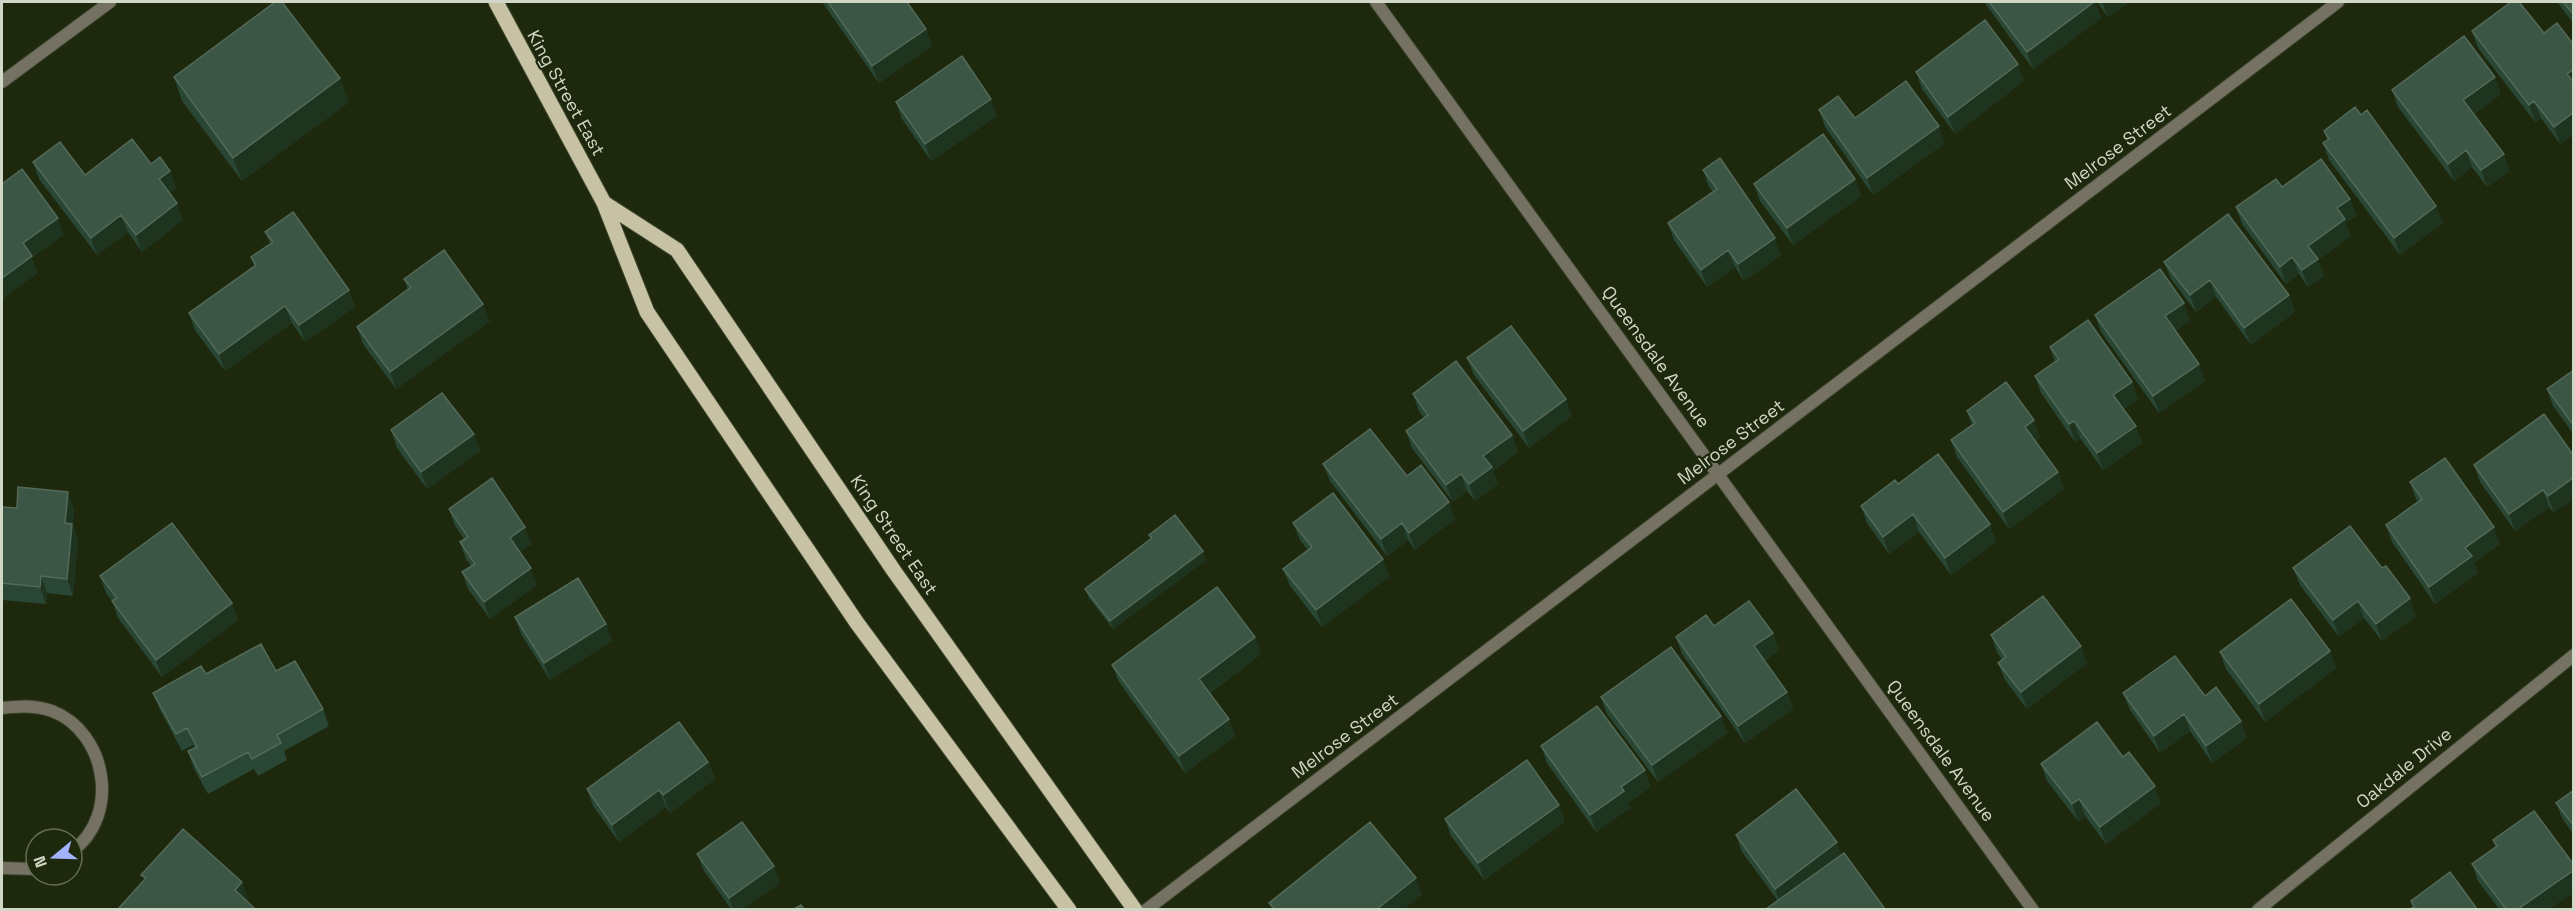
<svg xmlns="http://www.w3.org/2000/svg" width="2575" height="911" font-family="'Space Grotesk',sans-serif">
<style>
.lines{fill:none;stroke-linecap:round;stroke-linejoin:round}
.minor-casing{stroke:#3a442a;stroke-width:14}
.primary-casing{stroke:#3a442a;stroke-width:17}
.minor{stroke:#757264;stroke-width:12}
.primary{stroke:#c8c2a4;stroke-width:15}
.wall{fill:#2a4735}
.shaded-wall{fill:#1e341e}
.building{fill:#3c5645;stroke:#536a59;stroke-width:1.5}
.labels{text-anchor:middle;stroke-width:4.5;stroke-linejoin:round;paint-order:stroke}
.street-label{font-size:18px;fill:#d0d7c7;stroke:#1d280c}
</style>
<rect width="100%" height="100%" fill="#1d280c"/>
<g class="lines">
<defs>
<path id="minor" d="M1376 2 2033 910
M2 82 110 2
M2 708C19 706 35 705 52 711 107 732 121 816 72 851
M2 868 36 869
M1146 910 2338 2
M2258 910 2574 655"/>
<path id="primary" d="M496 2 604 203 647 312 857 623 1069 910
M604 203 677 250 894 571 1135 910"/>
</defs>
<use href="#minor" class="minor-casing"/>
<use href="#primary" class="primary-casing"/>
<use href="#minor" class="minor"/>
<use href="#primary" class="primary"/>
</g>
<path class="wall" d="M822 2H907L926 29 932 46 879 83Z
M1984 2H2095L2101 18 2033 69Z
M2097 2H2129L2108 17Z
M2557 2H2574V24Z
M2472 31 2544 33 2574 45V134L2560 144 2541 118 2535 122 2478 48Z
M1916 72 2024 81 1955 134 1922 89Z
M174 77 349 102 242 181 182 101Z
M2392 90 2501 94 2474 114 2510 171 2487 187 2472 167 2454 181 2398 107Z
M896 102 997 116 931 161 902 119Z
M1819 110 1855 118 1945 143 1873 195 1825 127Z
M2324 131 2443 223 2400 255 2329 160 2323 143 2327 140Z
M33 162 85 175 151 164 170 171 176 188 169 193 183 220 142 252 128 232 97 255 39 179Z
M1703 170 1781 255 1744 281 1735 267 1707 287 1674 240 1668 223 1713 192 1709 187Z
M1855 179 1861 196 1793 245 1760 201 1754 184Z
M2282 187 2350 199 2356 216 2346 223 2351 236 2318 260 2324 276 2308 287 2299 274 2286 284 2242 224 2236 207Z
M265 232 349 290 355 307 305 342 292 323 225 371 195 330 189 313 254 266 251 257 270 244Z
M2164 262 2289 295 2295 312 2251 345 2216 297 2196 312 2171 279Z
M404 279 490 321 396 389 363 344 357 327 408 290Z
M2095 315 2190 320 2175 331 2205 381 2159 413 2101 332Z
M2050 347 2132 382 2138 399 2124 409 2136 426 2142 443 2103 470 2080 438 2075 442 2041 393 2035 376 2055 362Z
M1467 358 1572 416 1529 448 1474 375Z
M2574 370V435L2553 406 2547 389Z
M1413 394 1512 435 1518 452 1493 471 1498 484 1475 501 1467 491 1453 502 1412 448 1406 431 1424 418 1419 411Z
M1967 411 2040 437 2035 441 2058 472 2064 489 2009 529 1957 457 1951 440 1972 425Z
M391 430 474 434 480 451 427 489 397 448Z
M2574 456 2554 513 2549 507 2515 531 2480 482 2474 465Z
M1323 464 1407 476 1455 519 1415 550 1408 540 1387 556 1330 481Z
M2410 482 2500 544 2474 563 2478 573 2435 604 2392 542 2386 525 2419 502 2416 499Z
M1898 484 1990 524 1996 542 1951 575 1919 532 1889 554 1867 523 1861 506Z
M2 507 17 508 74 509 73 525 78 541 73 596 47 593 46 604 2 600Z
M449 509 532 544 520 552 537 585 490 619 468 589 462 572 471 566 466 559 460 542 464 539 455 526Z
M1293 523 1390 576 1322 627 1290 586 1283 569 1308 550 1300 540Z
M1149 535 1206 560 1113 629 1089 598 1085 589 1151 539Z
M2293 568 2416 616 2382 641 2364 618 2339 637 2300 585Z
M100 576 232 603 238 620 162 677 118 618 112 601 106 593Z
M515 617 606 624 612 641 550 680 521 634Z
M1714 626 1773 633 1779 650 1764 661 1787 692 1793 709 1745 743 1682 654 1676 637Z
M1991 635 2087 663 2027 709 2005 680 1998 663 2002 660 1997 652Z
M1255 637 1261 654 1210 693 1229 719 1235 736 1185 773 1119 682 1112 665Z
M2330 651 2336 668 2265 722 2226 669 2220 652Z
M276 671 323 709 329 726 284 751 287 760 258 776 254 769 208 794 194 769 188 751 195 748 193 745 182 751 160 710 153 693 206 674Z
M2123 693 2205 696 2247 738 2212 763 2190 731 2160 753 2130 710Z
M1601 697 1721 716 1727 733 1658 782 1607 714Z
M1541 746 1651 787 1628 803 1630 808 1596 832 1547 763Z
M2123 757 2161 803 2106 844 2085 816 2078 821 2047 781 2041 764Z
M708 762 715 779 670 813 666 807 619 842 593 806 587 789Z
M2574 790V835L2563 820 2556 803Z
M1445 819 1565 822 1484 880 1451 836Z
M1736 835 1842 855 1778 901 1742 852Z
M2493 840 2574 865V892L2549 909H2499L2478 881 2472 864 2496 847Z
M697 854 780 883 743 909H731L704 871Z"/>
<path class="shaded-wall" d="M2095 2 2101 18 2033 69 2027 52Z
M2102 2H2129L2108 17Z
M926 29 932 46 879 83 872 66Z
M2018 64 2024 81 1955 134 1948 117Z
M2574 69 2573 91 2567 74Z
M2495 77 2501 94 2469 117 2463 100Z
M340 78 349 102 242 181 233 158Z
M991 99 997 116 931 161 925 144Z
M2534 101 2541 118 2535 122 2529 105Z
M2574 112V134L2560 144 2554 127Z
M1939 126 1945 143 1873 195 1867 178Z
M2466 150 2472 167 2454 181 2448 164Z
M2504 154 2510 171 2487 187 2481 170Z
M170 171 176 188 165 196 159 179Z
M1855 179 1861 196 1793 245 1787 228Z
M2350 199 2356 216 2346 223 2351 236 2318 260 2324 276 2308 287 2302 270 2308 246 2337 208Z
M177 203 183 220 142 252 136 235Z
M2436 206 2443 223 2400 255 2394 238Z
M121 215 128 232 97 255 91 238Z
M58 218 64 235 32 258 38 273 2 300V278L23 243Z
M1775 238 1781 255 1744 281 1738 264Z
M1728 250 1735 267 1707 287 1701 270Z
M2292 257 2299 274 2286 284 2280 267Z
M2210 280 2216 297 2196 312 2190 295Z
M349 290 355 307 305 342 299 325Z
M2289 295 2295 312 2251 345 2244 328Z
M2184 303 2190 320 2171 333 2165 316Z
M483 304 490 321 396 389 390 372Z
M285 306 292 323 225 371 219 354Z
M2199 364 2205 381 2159 413 2153 396Z
M2132 382 2138 399 2120 412 2113 395Z
M1566 399 1572 416 1529 448 1523 431Z
M2034 420 2040 437 2031 444 2025 427Z
M2074 421 2080 438 2075 442 2069 424Z
M2136 426 2142 443 2103 470 2097 453Z
M474 434 480 451 427 489 421 472Z
M1512 435 1518 452 1493 471 1498 484 1475 501 1469 484 1483 456Z
M2058 472 2064 489 2009 529 2003 512Z
M1461 474 1467 491 1453 502 1446 485Z
M2574 477V499L2554 513 2548 496Z
M2543 490 2549 507 2515 531 2509 514Z
M68 492 74 509 73 525 78 541 73 596 67 579 65 523Z
M1449 502 1455 519 1415 550 1409 533Z
M1913 514 1919 532 1889 554 1883 537Z
M1402 523 1408 540 1387 556 1381 539Z
M1990 524 1996 542 1951 575 1945 558Z
M525 527 532 544 516 555 510 538Z
M2494 527 2500 544 2474 563 2478 573 2435 604 2429 587 2465 548Z
M1203 551 1206 560 1113 629 1110 621Z
M1383 559 1390 576 1322 627 1316 610Z
M531 568 537 585 490 619 484 602Z
M41 576 47 593 46 604 40 587Z
M2410 598 2416 616 2382 641 2376 624Z
M2358 601 2364 618 2339 637 2333 620Z
M232 603 238 620 162 677 156 660Z
M606 624 612 641 550 680 544 663Z
M1773 633 1779 650 1760 663 1754 646Z
M1255 637 1261 654 1205 696 1199 679Z
M2081 646 2087 663 2027 709 2021 692Z
M2330 651 2336 668 2265 722 2259 704Z
M1787 692 1793 709 1745 743 1738 726Z
M2184 714 2190 731 2160 753 2154 736Z
M1721 716 1727 733 1658 782 1652 765Z
M1229 719 1235 736 1185 773 1179 756Z
M2241 721 2247 738 2212 763 2206 746Z
M708 762 715 779 670 813 663 795Z
M1645 770 1651 787 1628 803 1630 808 1596 832 1590 815 1621 787Z
M2155 786 2161 803 2106 844 2100 827Z
M659 790 666 807 619 842 612 825Z
M2079 799 2085 816 2078 821 2072 804Z
M1559 805 1565 822 1484 880 1478 863Z
M1837 842 1843 859 1781 906 1775 889Z
M774 866 780 883 743 909H733L729 898Z
M2574 870V892L2549 909H2518Z
M1416 878 1422 895 1404 909H1377Z
M242 882 248 899 241 907 235 890Z"/>
<path class="building" d="M275 2H282L340 78 233 158 174 77Z
M828 2H907L926 29 872 66Z
M1989 2H2094L2027 52Z
M2511 2H2519L2544 33 2557 23 2574 45V69L2567 74 2574 83V112L2554 127 2534 101 2529 105 2472 31Z
M2563 2H2574V15Z
M1985 20 2018 64 1948 117 1916 72Z
M2464 36 2495 77 2463 100 2504 154 2481 170 2466 150 2448 164 2392 90Z
M962 56 991 99 925 144 896 102Z
M1906 81 1939 126 1867 178 1819 110 1838 96 1855 118Z
M2355 107 2361 115 2367 110 2436 206 2394 238 2323 143 2329 139 2324 131Z
M1823 134 1855 179 1787 228 1754 184Z
M132 139 151 164 160 157 170 171 159 179 177 203 136 235 121 215 91 238 33 162 60 142 85 175Z
M1720 158 1775 238 1738 264 1728 250 1701 270 1668 223 1717 189 1703 170Z
M2321 159 2350 199 2337 208 2345 219 2308 246 2318 259 2302 270 2292 257 2280 267 2236 207 2276 179 2282 187Z
M22 169 58 218 23 243 32 256 2 278V184Z
M293 212 349 290 299 325 285 306 219 354 189 313 256 265 251 257 273 242 265 232Z
M2228 214 2289 295 2244 328 2210 280 2190 295 2164 262Z
M444 250 483 304 390 372 357 327 411 287 404 279Z
M2160 269 2184 303 2165 316 2199 364 2153 396 2095 315Z
M2088 320 2132 382 2113 395 2136 426 2097 453 2074 421 2069 424 2035 376 2059 359 2050 347Z
M1511 326 1566 399 1523 431 1467 358Z
M1456 361 1512 435 1483 456 1492 467 1469 484 1461 474 1446 485 1406 431 1428 415 1413 394Z
M2574 370V426L2547 389Z
M2006 382 2034 420 2025 427 2058 472 2003 512 1951 440 1975 423 1967 411Z
M442 393 474 434 421 472 391 430Z
M2544 414 2574 456V477L2548 496 2543 490 2509 514 2474 465Z
M1370 429 1407 476 1421 465 1449 502 1409 533 1402 523 1381 539 1323 464Z
M1938 454 1990 524 1945 558 1913 514 1883 537 1861 506 1895 480 1898 484Z
M2445 458 2494 527 2465 548 2472 556 2429 587 2386 525 2422 499 2410 482Z
M492 478 525 527 510 538 531 568 484 602 462 572 475 564 460 542 468 537 449 509Z
M18 487 68 492 65 523 72 524 67 579 41 576 40 587 2 583V507L17 508Z
M1333 493 1383 559 1316 610 1283 569 1312 547 1293 523Z
M1175 515 1203 551 1110 621 1085 589 1152 538 1149 535Z
M172 523 232 603 156 660 112 601 117 598 100 576Z
M2350 526 2382 568 2386 566 2410 598 2376 624 2358 601 2333 620 2293 568Z
M578 578 606 624 544 663 515 617Z
M1217 587 1255 637 1199 679 1229 719 1179 756 1112 665Z
M2043 596 2081 646 2021 692 1998 663 2006 657 1991 635Z
M2291 599 2330 651 2259 704 2220 652Z
M1749 601 1773 633 1754 646 1787 692 1738 726 1676 637 1706 615 1714 626Z
M261 644 276 671 295 661 323 709 277 735 281 743 252 759 248 752 202 777 188 751 197 747 187 728 176 734 153 693 201 666 206 674Z
M1671 647 1721 716 1652 765 1601 697Z
M2175 656 2205 696 2216 687 2241 721 2206 746 2184 714 2154 736 2123 693Z
M1597 706 1645 770 1621 787 1624 791 1590 815 1541 746Z
M679 722 708 762 663 795 659 790 612 825 587 789Z
M2097 722 2123 757 2129 752 2155 786 2100 827 2079 799 2072 804 2041 764Z
M1527 760 1559 805 1478 863 1445 819Z
M1796 789 1837 842 1775 889 1736 835Z
M2574 790V826L2556 803Z
M2534 811 2574 865V870L2518 909H2506L2472 864 2497 846 2493 840Z
M742 822 774 866 729 898 697 854Z
M1370 822 1416 878 1377 909H1274L1269 903Z
M183 829 242 882 235 890 254 908 253 909H118L146 878 141 875Z
M1844 853 1885 909H1766Z
M2450 872 2477 909H2410L2414 907 2411 901Z
M801 905 804 909H794Z"/>
<g class="labels">
<g class="street-label">
<text transform="translate(566 93) rotate(61)" y="6">King Street East</text>
<text transform="translate(2118 147) rotate(-37)" y="6">Melrose Street</text>
<text transform="translate(1656 357) rotate(54)" y="6">Queensdale Avenue</text>
<text transform="translate(1731 442) rotate(-37)" y="6">Melrose Street</text>
<text transform="translate(894 535) rotate(56)" y="6">King Street East</text>
<text transform="translate(1345 736) rotate(-37)" y="6">Melrose Street</text>
<text transform="translate(1941 751) rotate(54)" y="6">Queensdale Avenue</text>
<text transform="translate(2404 768) rotate(-39)" y="6">Oakdale Drive</text>
</g>
</g>
<rect width="2575" height="911" fill="none" stroke="#d0d7c7" stroke-width="6"/>
<g transform="translate(54 857) rotate(251)"><circle r="28" fill="#1d280c" stroke="#656e57" stroke-width="1.5"/>
<path d="M0-4.5L10 22L0 15L-10 22Z" fill="#a2b2fd"/>
<text y="-9" font-size="16" font-weight="bold" text-anchor="middle" fill="#d0d7c7">N</text>
</g>
</svg>
